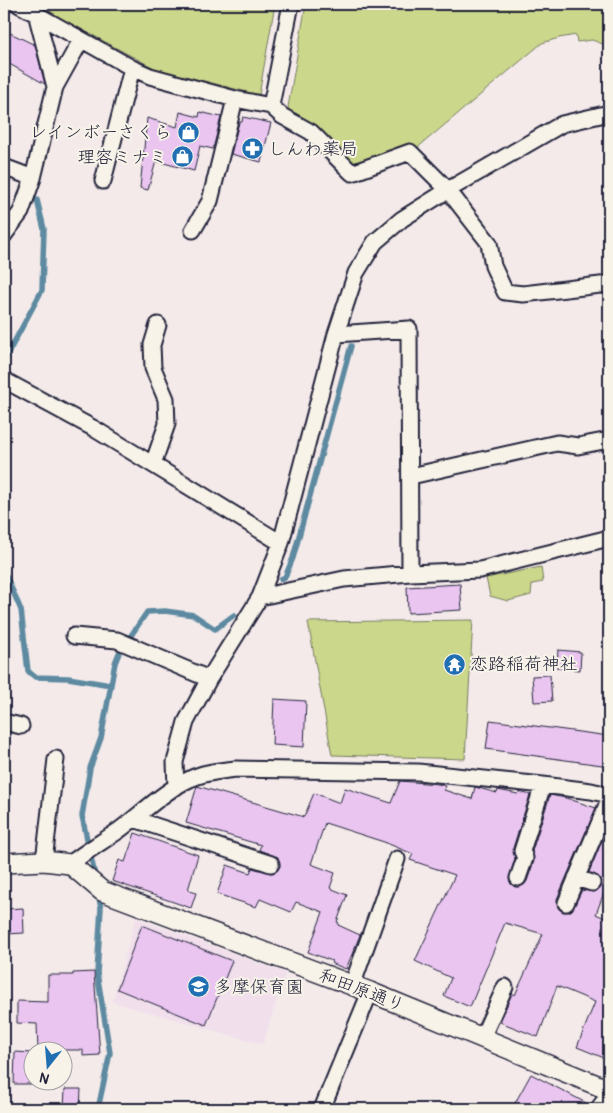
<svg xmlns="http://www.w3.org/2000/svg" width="613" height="1113" font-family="Pangolin,'Klee One',sans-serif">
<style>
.built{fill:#f1dfec}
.green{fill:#cbd78a;stroke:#767c62}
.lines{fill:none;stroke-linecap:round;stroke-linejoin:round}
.stream{stroke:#5d8aa0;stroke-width:5.5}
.building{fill:#e9c5f0;stroke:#22223b}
.minor-casing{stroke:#22223b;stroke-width:19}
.tertiary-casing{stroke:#22223b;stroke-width:22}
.minor{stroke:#f7f3e8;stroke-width:15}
.tertiary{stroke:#f7f3e8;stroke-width:19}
.labels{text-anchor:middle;stroke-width:4;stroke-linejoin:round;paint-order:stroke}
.poi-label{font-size:18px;fill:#22223b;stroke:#f7f3e8;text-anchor:start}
.street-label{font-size:18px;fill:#22223b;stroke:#f7f3e8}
</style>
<rect width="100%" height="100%" fill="#f4eaea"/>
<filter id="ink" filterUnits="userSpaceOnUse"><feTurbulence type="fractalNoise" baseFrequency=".02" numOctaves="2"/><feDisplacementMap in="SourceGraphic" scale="10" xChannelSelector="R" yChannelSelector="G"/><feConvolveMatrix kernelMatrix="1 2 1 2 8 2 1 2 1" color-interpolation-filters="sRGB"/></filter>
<g filter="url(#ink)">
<path class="built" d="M136 918 285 973 263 1044 112 1002Z"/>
<path class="green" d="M33 4H275L259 95 156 69Z
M306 4H609V42L608 46 592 40 577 42 576 35 559 38 542 43 416 149 410 143 351 164 291 115 288 107Z
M541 567 543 582 532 584 531 595 508 601 490 596 486 578Z
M473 620 465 759 332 755 308 622Z"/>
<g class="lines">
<path class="stream" d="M4 361 42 290 44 229 37 200
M4 571 21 610 28 671 35 677 68 678 111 685
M281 579 285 577 293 558 351 346
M130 637 147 612 165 611 194 615 215 629 234 615
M96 880 82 816 90 768 101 738 115 663 119 653
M98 1109 110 1053 97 973 101 908 98 894"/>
</g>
<path class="building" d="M4 30 35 45 45 84 4 61Z
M180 112 199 117 200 112 221 117 213 149 200 146 194 171 156 161 148 190 140 188 147 118 177 127Z
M243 117 271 123 261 162 231 154 239 122H242Z
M460 584 462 610 408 613 407 587Z
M558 650 581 652 580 670 557 668Z
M550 675 552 701 534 702 532 676Z
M274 699 306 701 304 747 272 745Z
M490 720 609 736V766L486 749Z
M400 781 438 784 446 786 444 790 472 799 475 787 497 793 498 790 518 794 520 792 530 795 513 848 515 858 509 879 511 884 515 887 524 885 527 881 534 861 532 851 550 795 566 798 596 808 557 899 558 908 563 912H568L572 910 582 890 594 892 598 890 601 886 599 877 589 872 609 824V888L606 887 596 914 609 920V1060L577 1047 595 1002 557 986 538 1037 500 1022 512 993 515 995 543 934 505 923 470 1007 444 996 451 978 415 961 455 875 410 860 413 854 384 842 325 823 311 864 335 873 330 888 347 895 337 922 339 923 338 925 360 935 346 969 331 963 332 961 308 952 323 912 296 902 291 912 260 899 256 907 217 894 227 865 250 873 252 868 272 873 277 871 280 866 278 857 259 850 261 845 186 823 197 786 304 817 314 793 340 803 345 788 391 803Z
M135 833 198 855 188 890 196 893 191 908 112 881 119 860 125 862Z
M23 908 24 933 7 934 6 909Z
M142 925 232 961 206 1025 117 989Z
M94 972 100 1055 83 1056V1050H38L37 1024 17 1023V1001L48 1002V975H73V973Z
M15 1052 32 1053V1084H14Z
M531 1074 590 1105 589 1109H528L515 1103Z
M65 1089H81L80 1109H64Z"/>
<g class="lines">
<defs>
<path id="minor" d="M18 4 132 68 150 76 235 99 271 106 282 116 311 132 352 173 410 152 448 190 489 243 493 266 505 292 523 294 609 284
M55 87 81 40
M271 106 291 4
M4 167 33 178
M103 181 132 68
M193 230 210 201 235 99
M4 235 21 212 33 178 55 87 36 13
M336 334 409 329 410 573
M4 380 93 428 281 543
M153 464 167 424 166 399 153 368 152 345 158 325
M411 476 557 443 578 446 609 440
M260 597 344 579 410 573 480 570 609 538
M74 636 117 640 209 679
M4 722 21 726
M176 787 175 762 186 722 209 679 260 597 281 543 336 334 356 273 375 242 402 219 448 190 562 124 609 113
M134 819 271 864
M44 861 56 759
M70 864C85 852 102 842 118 831 140 815 165 790 190 779 204 772 221 771 235 769L418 772 543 785 591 791 609 795
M518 878 525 858 522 851 543 785
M576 878 592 883
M566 903 609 800
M352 986 397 859
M482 1038 505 987
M322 1109 370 992
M598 1109 609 1095"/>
<path id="tertiary" d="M4 863 44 861 70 864 102 891 370 992 609 1090"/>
</defs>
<use href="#minor" class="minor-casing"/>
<use href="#tertiary" class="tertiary-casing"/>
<use href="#minor" class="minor"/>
<use href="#tertiary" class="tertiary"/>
</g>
</g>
<defs>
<symbol id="shop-disc" viewBox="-11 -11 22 22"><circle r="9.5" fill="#1f6fb2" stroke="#f7f3e8"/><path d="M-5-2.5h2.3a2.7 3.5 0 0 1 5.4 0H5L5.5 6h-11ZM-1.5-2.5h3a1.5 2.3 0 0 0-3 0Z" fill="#fff"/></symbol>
<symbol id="pharmacy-disc" viewBox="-11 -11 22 22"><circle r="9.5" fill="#1f6fb2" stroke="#f7f3e8"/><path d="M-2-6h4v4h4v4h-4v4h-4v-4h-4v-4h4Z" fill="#fff"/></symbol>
<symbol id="temple-disc" viewBox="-11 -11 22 22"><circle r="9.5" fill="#1f6fb2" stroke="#f7f3e8"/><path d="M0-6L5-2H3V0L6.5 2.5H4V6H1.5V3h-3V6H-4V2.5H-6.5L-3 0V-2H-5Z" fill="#fff"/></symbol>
<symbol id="school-disc" viewBox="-11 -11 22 22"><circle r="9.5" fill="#1f6fb2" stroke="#f7f3e8"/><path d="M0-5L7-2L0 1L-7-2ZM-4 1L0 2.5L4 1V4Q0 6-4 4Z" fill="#fff"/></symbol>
</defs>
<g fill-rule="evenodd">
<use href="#shop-disc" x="176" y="120" width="25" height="25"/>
<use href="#pharmacy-disc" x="240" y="136" width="25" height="25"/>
<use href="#shop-disc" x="170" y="144" width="25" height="25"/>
<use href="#temple-disc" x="442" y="652" width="25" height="25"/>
<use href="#school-disc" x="186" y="974" width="25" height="25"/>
</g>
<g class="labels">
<g class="poi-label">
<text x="172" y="138" text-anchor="end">レインボーさくら</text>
<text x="268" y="155">しんわ薬局</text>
<text x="167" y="163" text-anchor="end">理容ミナミ</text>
<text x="470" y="670">恋路稲荷神社</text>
<text x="214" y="993">多摩保育園</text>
</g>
<g class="street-label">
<text transform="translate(362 990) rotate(21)" y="6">和田原通り</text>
</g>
</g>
<rect width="613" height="1113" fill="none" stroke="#f7f3e8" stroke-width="20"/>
<rect x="10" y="10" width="593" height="1093" fill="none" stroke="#22223b" stroke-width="2" filter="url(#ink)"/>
<g transform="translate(48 1066) rotate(197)"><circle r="24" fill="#f7f3e8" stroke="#a29fa3"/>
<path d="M0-4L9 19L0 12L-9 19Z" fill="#1f6fb2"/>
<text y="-8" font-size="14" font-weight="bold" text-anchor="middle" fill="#22223b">N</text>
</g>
</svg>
